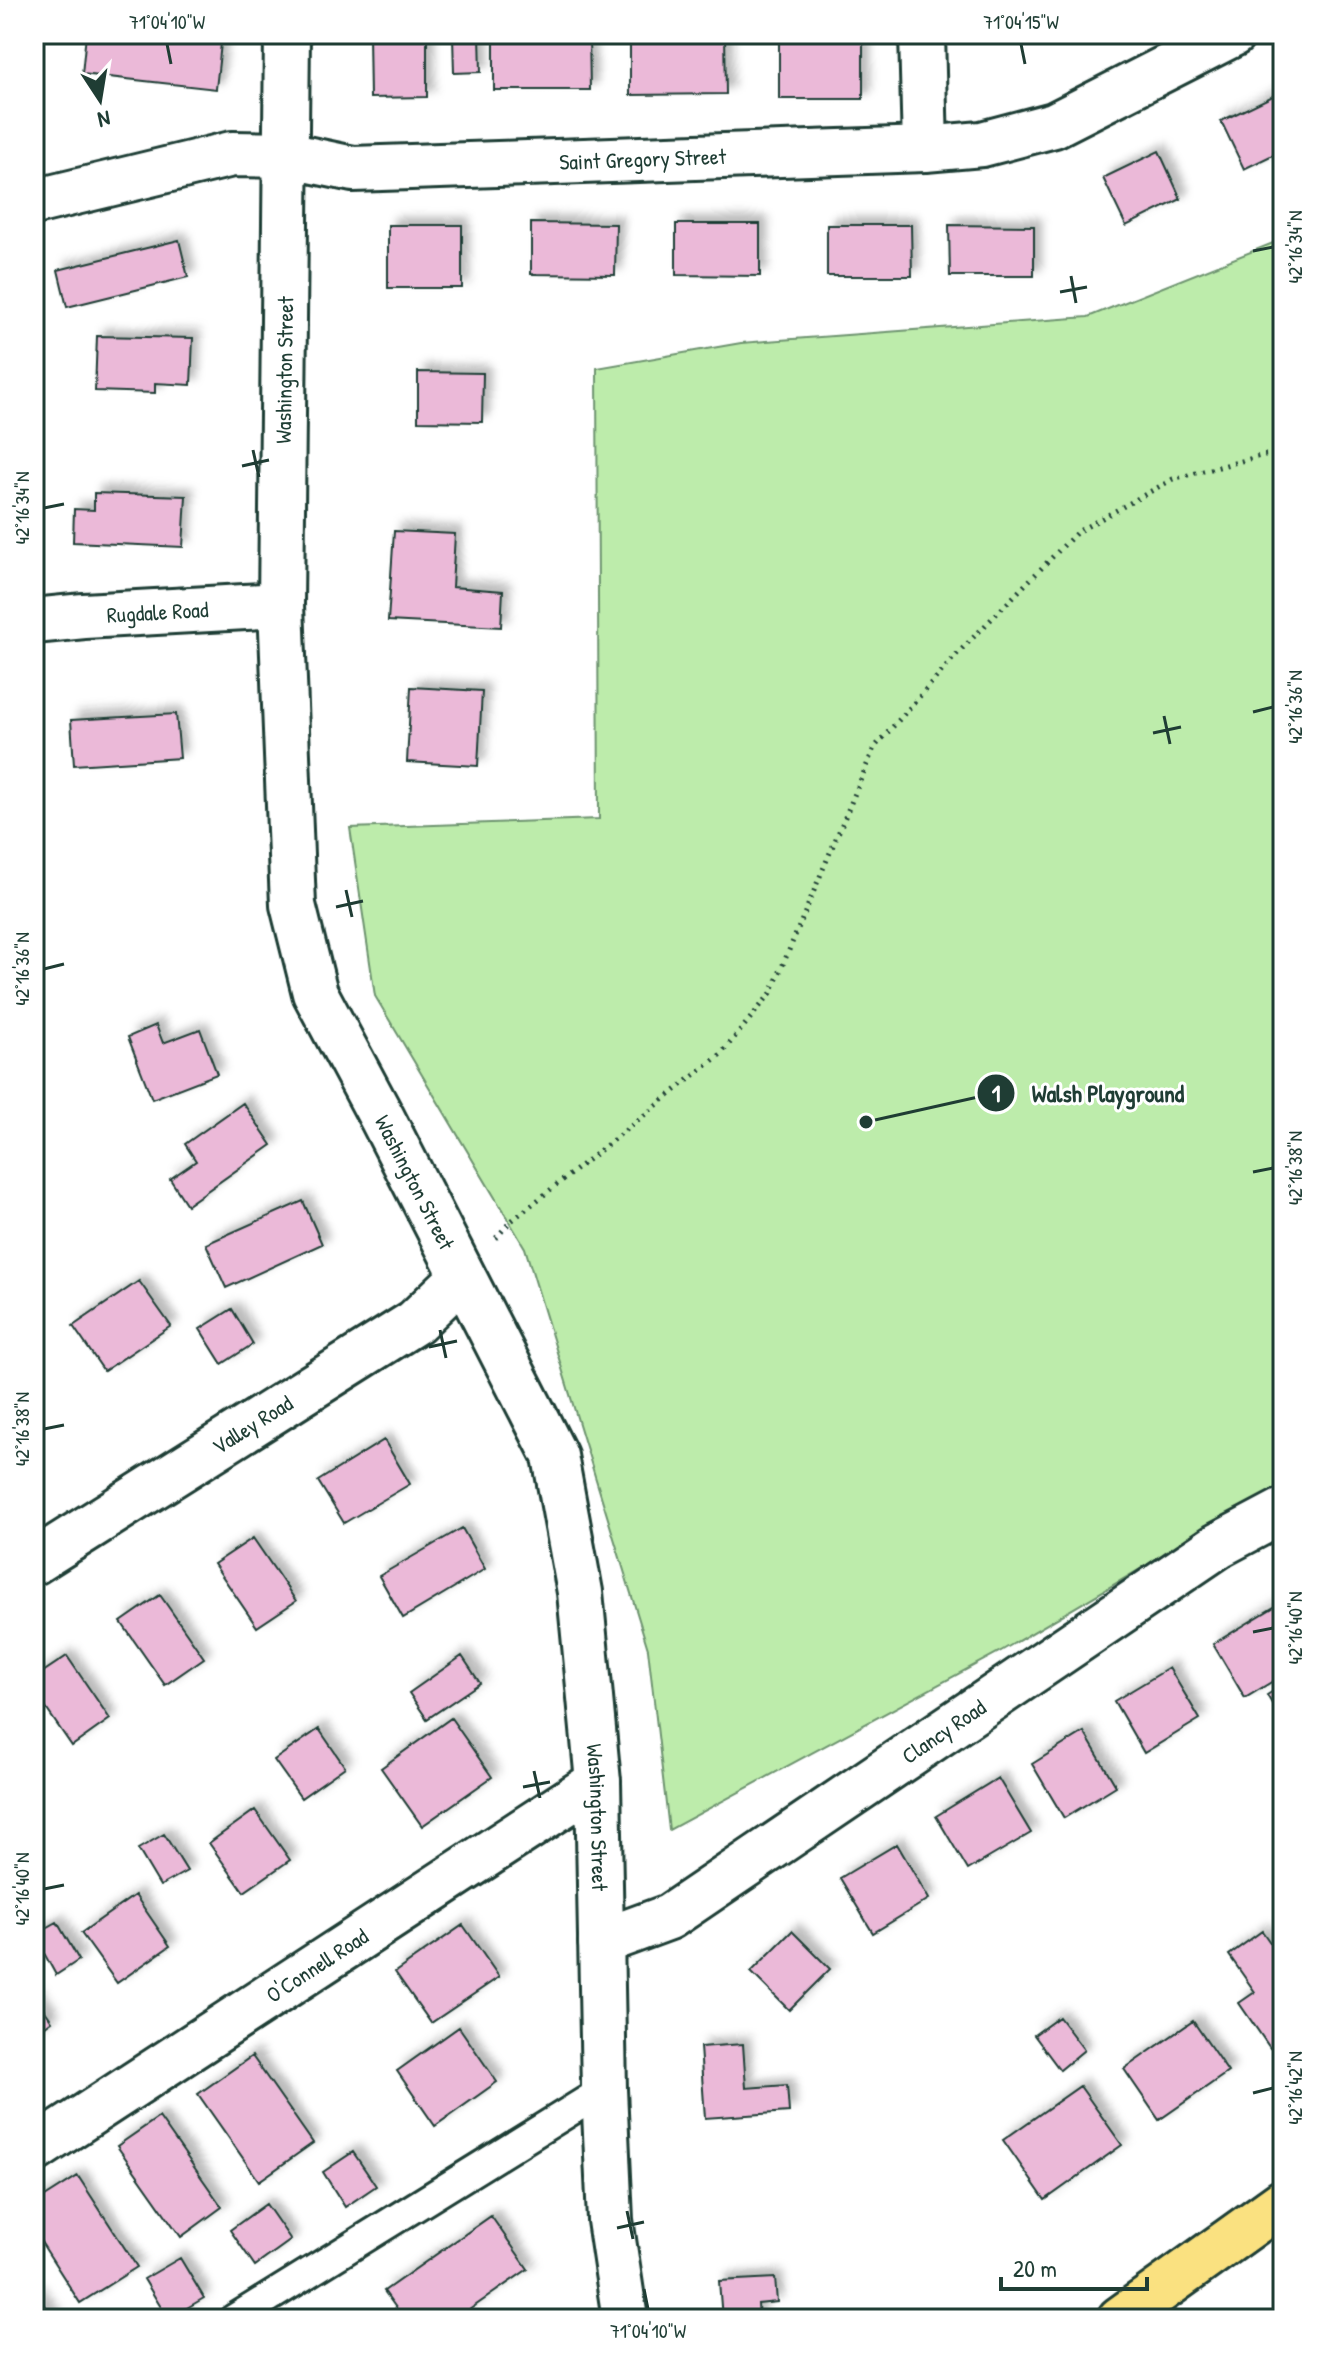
<svg xmlns="http://www.w3.org/2000/svg" width="1317" height="2353" font-family="'Patrick Hand',sans-serif">
<style>
.green{fill:#bdecab;stroke:#6e9470;stroke-width:2}
.building{fill:#ebb9d8;stroke:#1f3d34;stroke-width:2;filter:url(#shadow)}
.lines{fill:none;stroke-linecap:round;stroke-linejoin:round}
.lane-casing{stroke:#1f3d34;stroke-width:34}
.street-casing{stroke:#1f3d34;stroke-width:50}
.secondary-casing{stroke:#1f3d34;stroke-width:50}
.highway-casing{stroke:#1f3d34;stroke-width:50}
.path{stroke:#1f3d34;stroke-width:5;stroke-dasharray:2 6;stroke-linecap:butt}
.lane{stroke:#fff;stroke-width:28}
.street{stroke:#fff;stroke-width:44}
.secondary{stroke:#fff;stroke-width:44}
.highway{stroke:#fae180;stroke-width:44}
.ticks{fill:none;stroke:#1f3d34;stroke-width:3}
.labels{text-anchor:middle;stroke-width:6;stroke-linejoin:round;paint-order:stroke}
.street-label{font-size:22px;fill:#1f3d34;stroke:#fff}
.leader{fill:none;stroke:#1f3d34;stroke-width:3}
.callout-dot{fill:#1f3d34;stroke:#fff;stroke-width:3}
.mark-label{font-size:24px;text-anchor:middle;font-weight:bold;fill:#fff}
.callout-label{font-size:24px;text-anchor:middle;font-weight:bold;fill:#1f3d34;stroke:#fff;stroke-width:6;stroke-linejoin:round;paint-order:stroke}
.neatline{fill:none;stroke:#1f3d34;stroke-width:3}
.ticks-label{font-size:20px;text-anchor:middle;fill:#1f3d34}
</style>
<defs>
<filter id="shadow"><feDropShadow dx="7" dy="-7" stdDeviation="4" flood-color="#0004"/></filter>
</defs>
<rect width="100%" height="100%" fill="#fff"/>
<filter id="ink" filterUnits="userSpaceOnUse"><feTurbulence type="fractalNoise" baseFrequency=".0125" numOctaves="2"/><feDisplacementMap in="SourceGraphic" scale="16" xChannelSelector="R" yChannelSelector="G"/><feConvolveMatrix kernelMatrix="1 2 1 2 8 2 1 2 1" color-interpolation-filters="sRGB"/></filter>
<g filter="url(#ink)">
<path class="green" d="M1283 239V1485L1001 1651 669 1830 648 1649 525 1248 375 996 350 828 599 819 597 368 741 343 1088 317Z"/>
<path class="building" d="M86 34H222L216 89 82 74Z
M369 34H427V97L370 98Z
M494 34H589L590 90H494Z
M630 34H725L726 94 630 95Z
M779 34H863V99H779Z
M480 35 481 72 454 73 453 36Z
M1277 94 1283 107V150L1244 169 1221 121Z
M1159 151 1181 199 1126 226 1103 178Z
M531 223 616 224 615 275 531 274Z
M676 224H760V276L676 275Z
M388 225H462V288H388Z
M827 225H911L912 276H827Z
M949 225 1034 226V276H950Z
M179 240 188 277 67 307 58 270Z
M97 336 193 338 191 385 155 383V393L95 391Z
M418 372 483 373 482 422 418 421Z
M94 493 186 496 183 547 73 542 74 509 94 510Z
M394 531 455 534 452 587 503 591 501 627 388 621Z
M411 687 482 691 478 766 407 762Z
M176 714 180 758 74 765 71 720Z
M156 1025 163 1043 200 1029 217 1074 152 1099 128 1037Z
M243 1103 272 1145 187 1205 170 1179 196 1161 185 1144Z
M303 1201 322 1244 226 1288 206 1244Z
M139 1281 171 1326 104 1371 73 1326Z
M232 1309 253 1344 222 1364 200 1329Z
M384 1440 410 1484 344 1523 318 1481Z
M462 1528 485 1569 403 1618 379 1576Z
M253 1538 296 1601 257 1627 214 1564Z
M160 1595 204 1658 165 1685 121 1622Z
M1276 1606 1283 1619V1675L1245 1698 1213 1644Z
M67 1656 110 1719 72 1746 34 1691V1678Z
M462 1656 480 1683 427 1719 409 1693Z
M1169 1668 1200 1719 1144 1753 1114 1701Z
M1283 1685V1711L1278 1714 1267 1695Z
M451 1718 492 1777 422 1826 381 1768Z
M319 1729 345 1767 301 1798 274 1760Z
M1084 1732 1116 1786 1064 1818 1032 1764Z
M998 1778 1031 1833 968 1870 936 1816Z
M255 1810 290 1860 244 1892 209 1843Z
M164 1834 187 1871 160 1886 138 1849Z
M897 1844 929 1899 873 1933 840 1878Z
M135 1895 170 1946 117 1983 81 1933Z
M57 1922 79 1960 56 1975 34 1935Z
M463 1925 499 1977 431 2023 395 1972Z
M792 1931 830 1969 789 2010 751 1972Z
M1262 1931 1283 1961V2039L1270 2048 1239 2003 1255 1992 1229 1955Z
M34 1995 52 2021 34 2034Z
M1059 2017 1084 2050 1060 2070 1034 2035Z
M1193 2021 1228 2072 1159 2120 1124 2069Z
M459 2027 497 2082 435 2126 397 2071Z
M743 2044 746 2088 787 2085 789 2112 705 2118 700 2047Z
M252 2056 313 2143 259 2181 198 2094Z
M1080 2086 1122 2145 1045 2200 1003 2140Z
M159 2117 222 2207 181 2237 117 2146Z
M353 2152 376 2186 345 2207 323 2172Z
M78 2176 137 2267 80 2303 34 2231V2204Z
M266 2204 291 2240 255 2266 230 2230Z
M491 2216 528 2269 456 2319H404L384 2291Z
M180 2258 204 2298 168 2319 144 2279Z
M775 2278 777 2302 758 2304 759 2319H722L719 2281Z
M34 2291 54 2319H34Z"/>
<g class="lines">
<defs>
<path id="lane" d="M234 2319 604 2090"/>
<g id="street">
<path d="M922 34 925 149"/>
<path id="s1" d="M34 202 232 154 287 155 353 169 925 149 982 144 1054 125 1233 34"/>
<path id="s2" d="M34 621 84 616 281 605"/>
<path id="s3" d="M34 1562 415 1322 462 1277"/>
<path id="s4" d="M601 1942 669 1917 1219 1545 1283 1511"/>
<path id="s5" d="M34 2150 598 1782"/>
</g>
<g id="secondary">
<path id="s6" d="M287 34 281 605 293 905 315 993 382 1118 555 1456 580 1592 598 1782 604 2090 610 2220 625 2319"/>
</g>
<path id="highway" d="M1120 2319 1283 2202"/>
</defs>
<use href="#lane" class="lane-casing"/>
<use href="#street" class="street-casing"/>
<use href="#secondary" class="secondary-casing"/>
<use href="#highway" class="highway-casing"/>
<path class="path" d="M496 1238 510 1222 721 1054 771 993 874 748 958 653 1077 532 1173 479 1264 455 1283 454"/>
<use href="#lane" class="lane"/>
<use href="#street" class="street"/>
<use href="#secondary" class="secondary"/>
<use href="#highway" class="highway"/>
</g>
</g>
<path class="ticks" d="M167 44 171 64M1021 44 1025 64M1253 251 1273 247M1071 276 1076 303M1060 292 1087 287M253 450 259 477M242 466 269 460M44 508 64 504M1253 712 1273 707M1164 716 1170 744M1153 733 1181 727M346 890 352 917M336 907 363 901M44 969 64 964M1253 1172 1273 1168M440 1330 446 1358M429 1347 457 1341M44 1429 64 1425M1253 1632 1273 1628M534 1771 540 1798M523 1787 550 1782M44 1889 64 1885M1253 2093 1273 2088M627 2211 633 2239M617 2228 644 2222M644 2289 648 2309"/>
<g class="labels">
<g class="street-label">
<text dy="8" stroke="none"><textPath href="#s1" startOffset="616">Saint Gregory Street</textPath></text>
<text transform="translate(284 370) rotate(-89)" y="8">Washington Street</text>
<text dy="8" stroke="none"><textPath href="#s2" startOffset="124">Rugdale Road</textPath></text>
<text dy="8" stroke="none"><textPath href="#s6" startOffset="1176">Washington Street</textPath></text>
<text dy="8" stroke="none"><textPath href="#s3" startOffset="258">Valley Road</textPath></text>
<text dy="8" stroke="none"><textPath href="#s4" startOffset="404">Clancy Road</textPath></text>
<text dy="8" stroke="none"><textPath href="#s6" startOffset="1848">Washington Street</textPath></text>
<text dy="8" stroke="none"><textPath href="#s5" startOffset="338">O'Connell Road</textPath></text>
</g>
</g>
<path class="leader" d="M866 1122L996 1093"/>
<g class="callout-dot">
<circle cx="866" cy="1122" r="8"/>
<circle cx="996" cy="1093" r="20"/>
</g>
<g class="mark-label">
<text x="996" y="1102">1</text>
</g>
<g class="callout-label">
<text x="1108" y="1102">Walsh Playground</text>
</g>
<rect width="1317" height="2353" fill="none" stroke="#fff" stroke-width="88"/>
<g transform="translate(100 100) rotate(168)" stroke="#ffffff" stroke-width="6" paint-order="stroke">
<path d="M0-6L14 30L0 20L-14 30Z" fill="#1f3d34"/>
<text y="-12" font-size="22" font-weight="bold" text-anchor="middle" fill="#1f3d34">N</text>
</g>
<path d="M1001 2277v12h146v-12" fill="none" stroke="#1f3d34" stroke-width="4"/>
<text x="1013" y="2277" font-size="24" fill="#1f3d34" stroke="#ffffff" stroke-width="6" paint-order="stroke">20 m</text>
<rect x="44" y="44" width="1229" height="2265" class="neatline"/>
<g class="ticks-label">
<text x="167" y="29">71°04'10"W</text>
<text x="1021" y="29">71°04'15"W</text>
<text transform="translate(1295 247) rotate(-90)" y="7">42°16'34"N</text>
<text transform="translate(22 508) rotate(-90)" y="7">42°16'34"N</text>
<text transform="translate(1295 707) rotate(-90)" y="7">42°16'36"N</text>
<text transform="translate(22 969) rotate(-90)" y="7">42°16'36"N</text>
<text transform="translate(1295 1168) rotate(-90)" y="7">42°16'38"N</text>
<text transform="translate(22 1429) rotate(-90)" y="7">42°16'38"N</text>
<text transform="translate(1295 1628) rotate(-90)" y="7">42°16'40"N</text>
<text transform="translate(22 1889) rotate(-90)" y="7">42°16'40"N</text>
<text transform="translate(1295 2088) rotate(-90)" y="7">42°16'42"N</text>
<text x="648" y="2338">71°04'10"W</text>
</g>
</svg>
